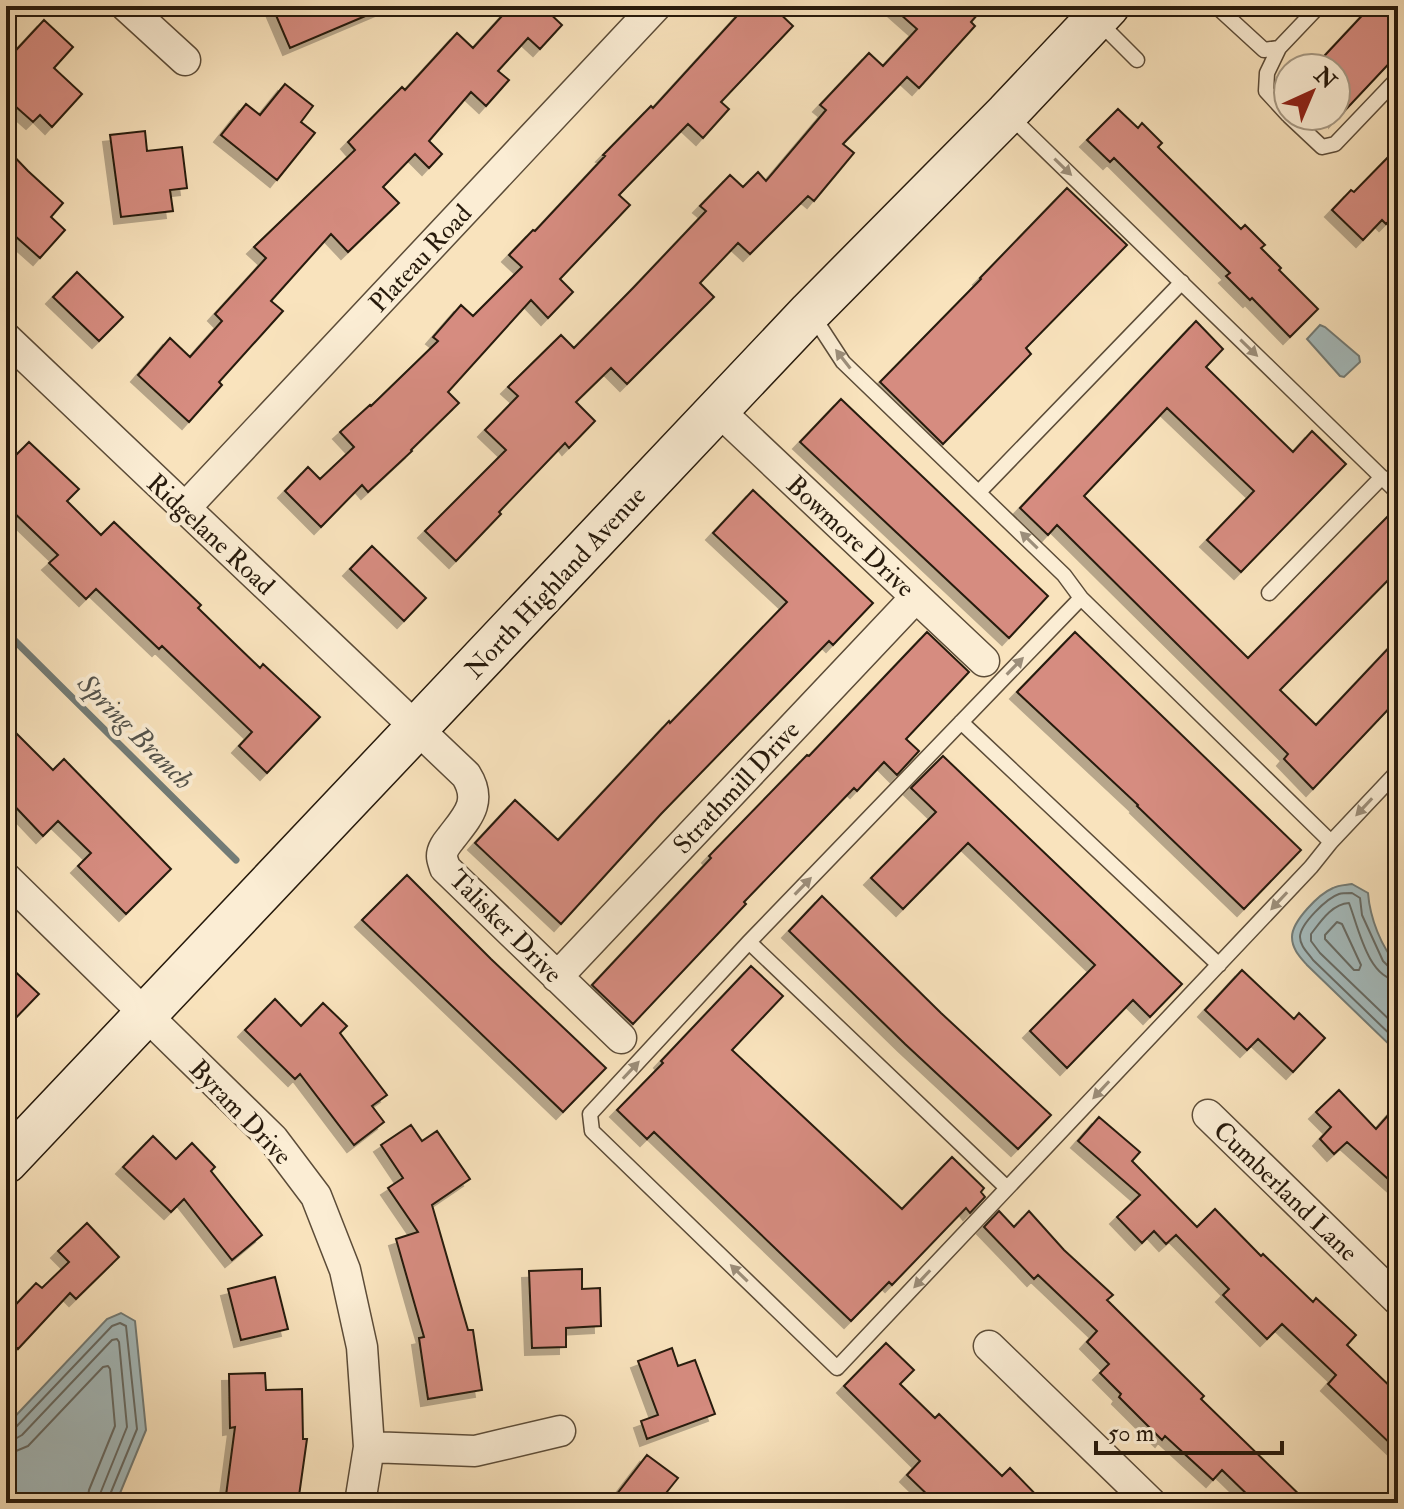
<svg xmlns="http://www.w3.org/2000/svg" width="1404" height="1509" font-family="'IM FELL Double Pica',serif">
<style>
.water{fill:#a4bbbd;stroke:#727b76;stroke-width:2}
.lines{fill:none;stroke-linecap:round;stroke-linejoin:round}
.shore{stroke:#666a64;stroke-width:2}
.stream{stroke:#727b76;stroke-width:7}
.building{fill:#d68c80;stroke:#271a0c;stroke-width:2;filter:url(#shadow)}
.lane-casing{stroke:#5c4c38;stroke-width:17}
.street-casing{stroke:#5c4c38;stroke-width:33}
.secondary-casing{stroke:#271a0c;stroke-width:45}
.lane{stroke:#fbedd4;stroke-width:14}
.street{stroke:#fbedd4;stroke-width:30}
.secondary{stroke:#fbedd4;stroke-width:42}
.oneway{fill:#9c8e7a}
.labels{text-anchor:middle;stroke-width:8;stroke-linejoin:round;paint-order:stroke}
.street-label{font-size:26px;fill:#271a0c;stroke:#fbedd4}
.water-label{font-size:28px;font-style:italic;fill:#53524a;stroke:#fbedd4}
</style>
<defs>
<filter id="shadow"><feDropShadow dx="-7" dy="7" stdDeviation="0" flood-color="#0004"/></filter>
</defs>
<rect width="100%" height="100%" fill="#f9e3bd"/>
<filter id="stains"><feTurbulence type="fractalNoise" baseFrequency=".0025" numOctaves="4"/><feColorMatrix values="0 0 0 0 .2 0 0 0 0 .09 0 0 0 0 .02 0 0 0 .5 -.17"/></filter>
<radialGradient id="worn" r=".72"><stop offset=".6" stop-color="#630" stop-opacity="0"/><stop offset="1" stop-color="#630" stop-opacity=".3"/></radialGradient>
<path class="water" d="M1320 325 1325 327 1359 356 1360 362 1344 377 1340 376 1307 339Z
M1352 884 1368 893C1370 918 1381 947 1398 966V1053L1307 965C1300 957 1292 949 1292 937 1292 921 1319 894 1333 888 1338 885 1346 885 1352 884Z
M121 1313 135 1321 146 1430 116 1503H6V1426L107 1319Z"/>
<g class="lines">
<path class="shore" d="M1337 922 1342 924 1361 965 1359 970H1354L1325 939V935Z
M1398 970 1391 969 1383 961 1362 915 1360 898 1352 893C1349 893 1342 893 1339 894 1327 898 1300 924 1300 937 1300 946 1308 953 1313 960L1398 1042
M1398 980C1368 979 1358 926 1349 903 1332 904 1321 921 1311 934V941L1320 953 1398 1028
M6 1430 15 1428 112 1326 120 1323 126 1326 137 1429 109 1497V1503
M6 1440 15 1439 22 1435 112 1340 117 1339 119 1342 127 1427 100 1494 99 1503
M6 1452 16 1451 28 1446 103 1367 108 1366 110 1369 115 1426 89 1490 87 1503"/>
<path class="stream" d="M6 632 236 860"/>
</g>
<path class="building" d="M272 6H389L290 48Z
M511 6H542L562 25 540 49 528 38 498 71 509 80 486 106 471 92 429 141 442 154 429 168 415 154 383 187 399 203 348 252 331 234 271 301 283 311 219 382 222 385 189 422 138 375 170 338 190 357 222 321 215 314 266 258 254 247 355 150 348 142 402 87 405 90 457 33 473 48Z
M746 6H772L793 26 721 102 729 109 703 138 688 124 619 195 630 205 560 279 573 292 548 318 531 300 448 392 459 403 411 450 412 451 368 492 362 485 321 527 285 491 308 467 320 479 354 447 340 432 370 405 371 406 438 341 433 337 461 305 473 316 522 267 509 255 533 230 535 231 605 156 603 155 651 106 653 108Z
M891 6H985L971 22 975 26 919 88 907 77 843 144 854 153 814 201 808 196 750 254 738 243 700 283 714 297 627 384 611 368 576 402 595 421 569 448 565 443 499 512 501 514 456 561 425 531 506 450 485 430 518 396 508 387 561 335 574 348 634 287 706 211 700 206 730 175 743 187 758 172 766 181 826 110 820 105 869 53 883 66 917 29Z
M1371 6H1398V54L1336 120V68H1313Z
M44 20 73 47 54 68 82 94 52 127 40 115 33 122 6 98V61Z
M285 84 313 106 301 122 315 133 277 180 221 135 246 104 260 115Z
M1118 109 1138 128 1142 123 1162 143 1158 147 1241 229 1245 225 1265 245 1261 248 1281 268 1279 270 1318 309 1290 337 1252 298 1250 300 1226 276 1230 273 1114 158 1110 162 1087 140Z
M145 131 147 151 182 147 187 188 170 190 173 211 121 217 110 135Z
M1398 147V212L1386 224 1382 220 1363 240 1332 210 1351 190 1354 192Z
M6 148 28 171 63 203 51 217 65 230 40 258 6 228Z
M1067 188 1127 245 1026 348 1031 354 943 444 880 382 981 279 980 278Z
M77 272 123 317 99 341 53 297Z
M1196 321 1223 349 1206 367 1293 452 1312 431 1346 464 1241 572 1207 540 1254 491 1167 408 1084 496 1248 658 1398 506V570L1280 690 1316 725 1398 638V699L1313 789 1284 759 1288 754 1057 525 1048 535 1020 508Z
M841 399 1048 596 1009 638 800 442Z
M29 442 79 489 67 501 101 535 114 522 201 605 198 608 234 643 260 668 263 664 320 717 267 773 239 746 252 732 162 646 159 649 96 589 86 599 49 563 58 555 6 505V445L16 455Z
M753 490 873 603 833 645 829 641 661 814 561 924 475 843 515 800 558 840 669 721 670 723 787 602 713 533Z
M372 546 426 598 404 621 350 569Z
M927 632 969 672 906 739 919 751 897 775 884 762 857 791 854 788 744 902 746 904 633 1024 592 985 711 858 709 856 807 755 809 756Z
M1075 632 1301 850 1244 909 1137 806 1138 805 1017 692Z
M6 723 53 770 64 759 171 869 126 914 78 866 91 853 58 821 43 836 6 797Z
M943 756 1182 984 1150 1017 1133 1000 1067 1068 1030 1031 1095 965 968 843 903 909 871 878 936 812 911 788Z
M407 875 491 959 606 1068 563 1112 362 920Z
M822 896 941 1013 1051 1115 1018 1149 905 1044 789 931Z
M6 963 39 994 6 1028Z
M751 966 783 996 732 1050 902 1209 952 1157 984 1188 981 1192 985 1197 970 1213 966 1208 892 1285 889 1282 851 1321 654 1132 647 1139 617 1110 663 1063 661 1061Z
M1242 970 1294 1019 1299 1013 1325 1038 1293 1072 1258 1039 1247 1050 1205 1010Z
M275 999 301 1026 323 1003 347 1026 340 1033 387 1095 372 1106 384 1122 354 1145 300 1074 295 1079 245 1030Z
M1339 1090 1376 1129 1398 1104V1188L1347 1142 1334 1154 1320 1139 1331 1127 1316 1112Z
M1099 1117 1140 1152 1132 1161 1197 1227 1215 1209 1261 1256 1263 1254 1313 1302 1316 1298 1356 1335 1347 1345 1398 1394V1451L1328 1384 1336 1375 1282 1324 1267 1339 1223 1295 1229 1289 1176 1235 1166 1244 1154 1231 1142 1243 1117 1217 1140 1195 1078 1141Z
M411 1125 422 1141 437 1131 470 1179 432 1205 468 1330H473L482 1390 428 1399 419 1338 424 1337 396 1239 418 1232 388 1188 403 1178 381 1145Z
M153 1136 176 1159 192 1143 215 1167 211 1171 262 1235 232 1260 184 1199 171 1212 123 1167Z
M999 1211 1014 1227 1029 1211 1064 1250 1113 1295 1107 1300 1204 1396 1201 1399 1308 1503H1256L1222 1470 1213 1480 1165 1436 1162 1440 1119 1397 1121 1394 1100 1373 1109 1364 1087 1342 1097 1331 1038 1275 1034 1279 984 1227Z
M87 1223 119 1257 76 1299 70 1293 18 1349 6 1338V1315L36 1283 42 1288 69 1262 58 1251Z
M582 1269V1289L600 1288 601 1326 566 1328V1347L532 1348 529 1271Z
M275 1277 288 1329 241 1340 228 1289Z
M886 1343 914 1370 900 1384 935 1418 939 1414 1002 1476 1010 1468 1044 1503H936L907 1475 920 1461 844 1386Z
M672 1348 678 1366 695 1360 715 1414 647 1439 641 1421 658 1415 638 1361Z
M265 1373 266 1390 302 1389 303 1439H307L298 1503H225L235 1427 230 1428 229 1374Z
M647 1455 678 1478 658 1503H610Z"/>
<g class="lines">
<defs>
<path id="lane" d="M1216 6 1264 50 1279 48 1319 6
M1099 22 1137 60
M1279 48 1267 73 1266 91 1288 115
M1010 116 1398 493
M1289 116 1322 147 1335 144 1398 78
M813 316 843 362 1064 575 1081 598 1331 842
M979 492 1182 282
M1269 593 1382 477
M1081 598 749 942 590 1114 592 1131 837 1368 1311 867 1331 842 1398 771
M961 722 1219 965
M749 942 1007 1188"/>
<path id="street" d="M126 6 185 60
M6 338 466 775C483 802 467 817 451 838 447 843 442 849 442 856 442 860 444 864 445 868L621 1038
M718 410 984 661
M184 509 656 6
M6 878 273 1139 316 1196 345 1270 362 1347 369 1447 360 1503
M557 977 916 597
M1208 1115 1398 1300
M989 1346 1151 1503
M369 1447 475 1451 560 1431"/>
<path id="secondary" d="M6 1162 810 312 1007 113 1108 6"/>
</defs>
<use href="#lane" class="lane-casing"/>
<use href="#street" class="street-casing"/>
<use href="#secondary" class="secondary-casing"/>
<use href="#lane" class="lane"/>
<use href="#street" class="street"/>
<use href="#secondary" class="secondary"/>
</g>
<defs><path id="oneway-solid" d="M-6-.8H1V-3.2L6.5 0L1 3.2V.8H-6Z" transform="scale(2)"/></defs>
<g class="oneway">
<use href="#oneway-solid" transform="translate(1063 167) rotate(44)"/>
<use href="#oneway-solid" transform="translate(1249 348) rotate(44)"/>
<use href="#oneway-solid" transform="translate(843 359) rotate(-128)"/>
<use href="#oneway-solid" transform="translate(1029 540) rotate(-136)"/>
<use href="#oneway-solid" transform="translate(1015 666) rotate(-46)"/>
<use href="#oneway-solid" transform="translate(1364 807) rotate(133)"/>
<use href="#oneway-solid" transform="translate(803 886) rotate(-46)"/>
<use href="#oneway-solid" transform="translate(1279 901) rotate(133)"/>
<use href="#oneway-solid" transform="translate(631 1070) rotate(-47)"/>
<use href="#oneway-solid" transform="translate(1101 1090) rotate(133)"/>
<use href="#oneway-solid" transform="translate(739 1273) rotate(-136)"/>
<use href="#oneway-solid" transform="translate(922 1279) rotate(133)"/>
</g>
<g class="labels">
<g class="street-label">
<text transform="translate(420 258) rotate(-47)" y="9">Plateau Road</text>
<text transform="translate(211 534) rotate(43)" y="9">Ridgelane Road</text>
<text transform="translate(851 536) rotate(43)" y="9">Bowmore Drive</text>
<text transform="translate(555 582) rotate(-47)" y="9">North Highland Avenue</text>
<text transform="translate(736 787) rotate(-47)" y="9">Strathmill Drive</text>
<text transform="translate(506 926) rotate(45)" y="9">Talisker Drive</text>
<text transform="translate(241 1112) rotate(46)" y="9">Byram Drive</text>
<text transform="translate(1286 1191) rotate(44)" y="9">Cumberland Lane</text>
</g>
<g class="water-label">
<text transform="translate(136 731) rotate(45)" y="10">Spring Branch</text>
</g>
</g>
<rect width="1404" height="1509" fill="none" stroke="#f9e3bd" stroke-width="32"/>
<rect x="8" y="8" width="1388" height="1493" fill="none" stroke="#271a0c" stroke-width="4"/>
<rect x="16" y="16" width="1372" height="1477" fill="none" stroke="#271a0c" stroke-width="2"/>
<g transform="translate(1312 92) rotate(44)"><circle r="38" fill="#fbedd4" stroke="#a69984" stroke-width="2"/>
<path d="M0-6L14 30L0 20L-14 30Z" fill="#8f2418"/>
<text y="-12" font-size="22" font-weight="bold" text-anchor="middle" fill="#271a0c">N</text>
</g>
<path d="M1096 1441v12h186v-12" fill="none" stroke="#271a0c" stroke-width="4"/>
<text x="1108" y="1441" font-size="24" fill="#271a0c" stroke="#fbedd4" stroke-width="6" paint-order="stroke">50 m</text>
<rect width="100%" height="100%" filter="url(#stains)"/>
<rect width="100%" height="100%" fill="url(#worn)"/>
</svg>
